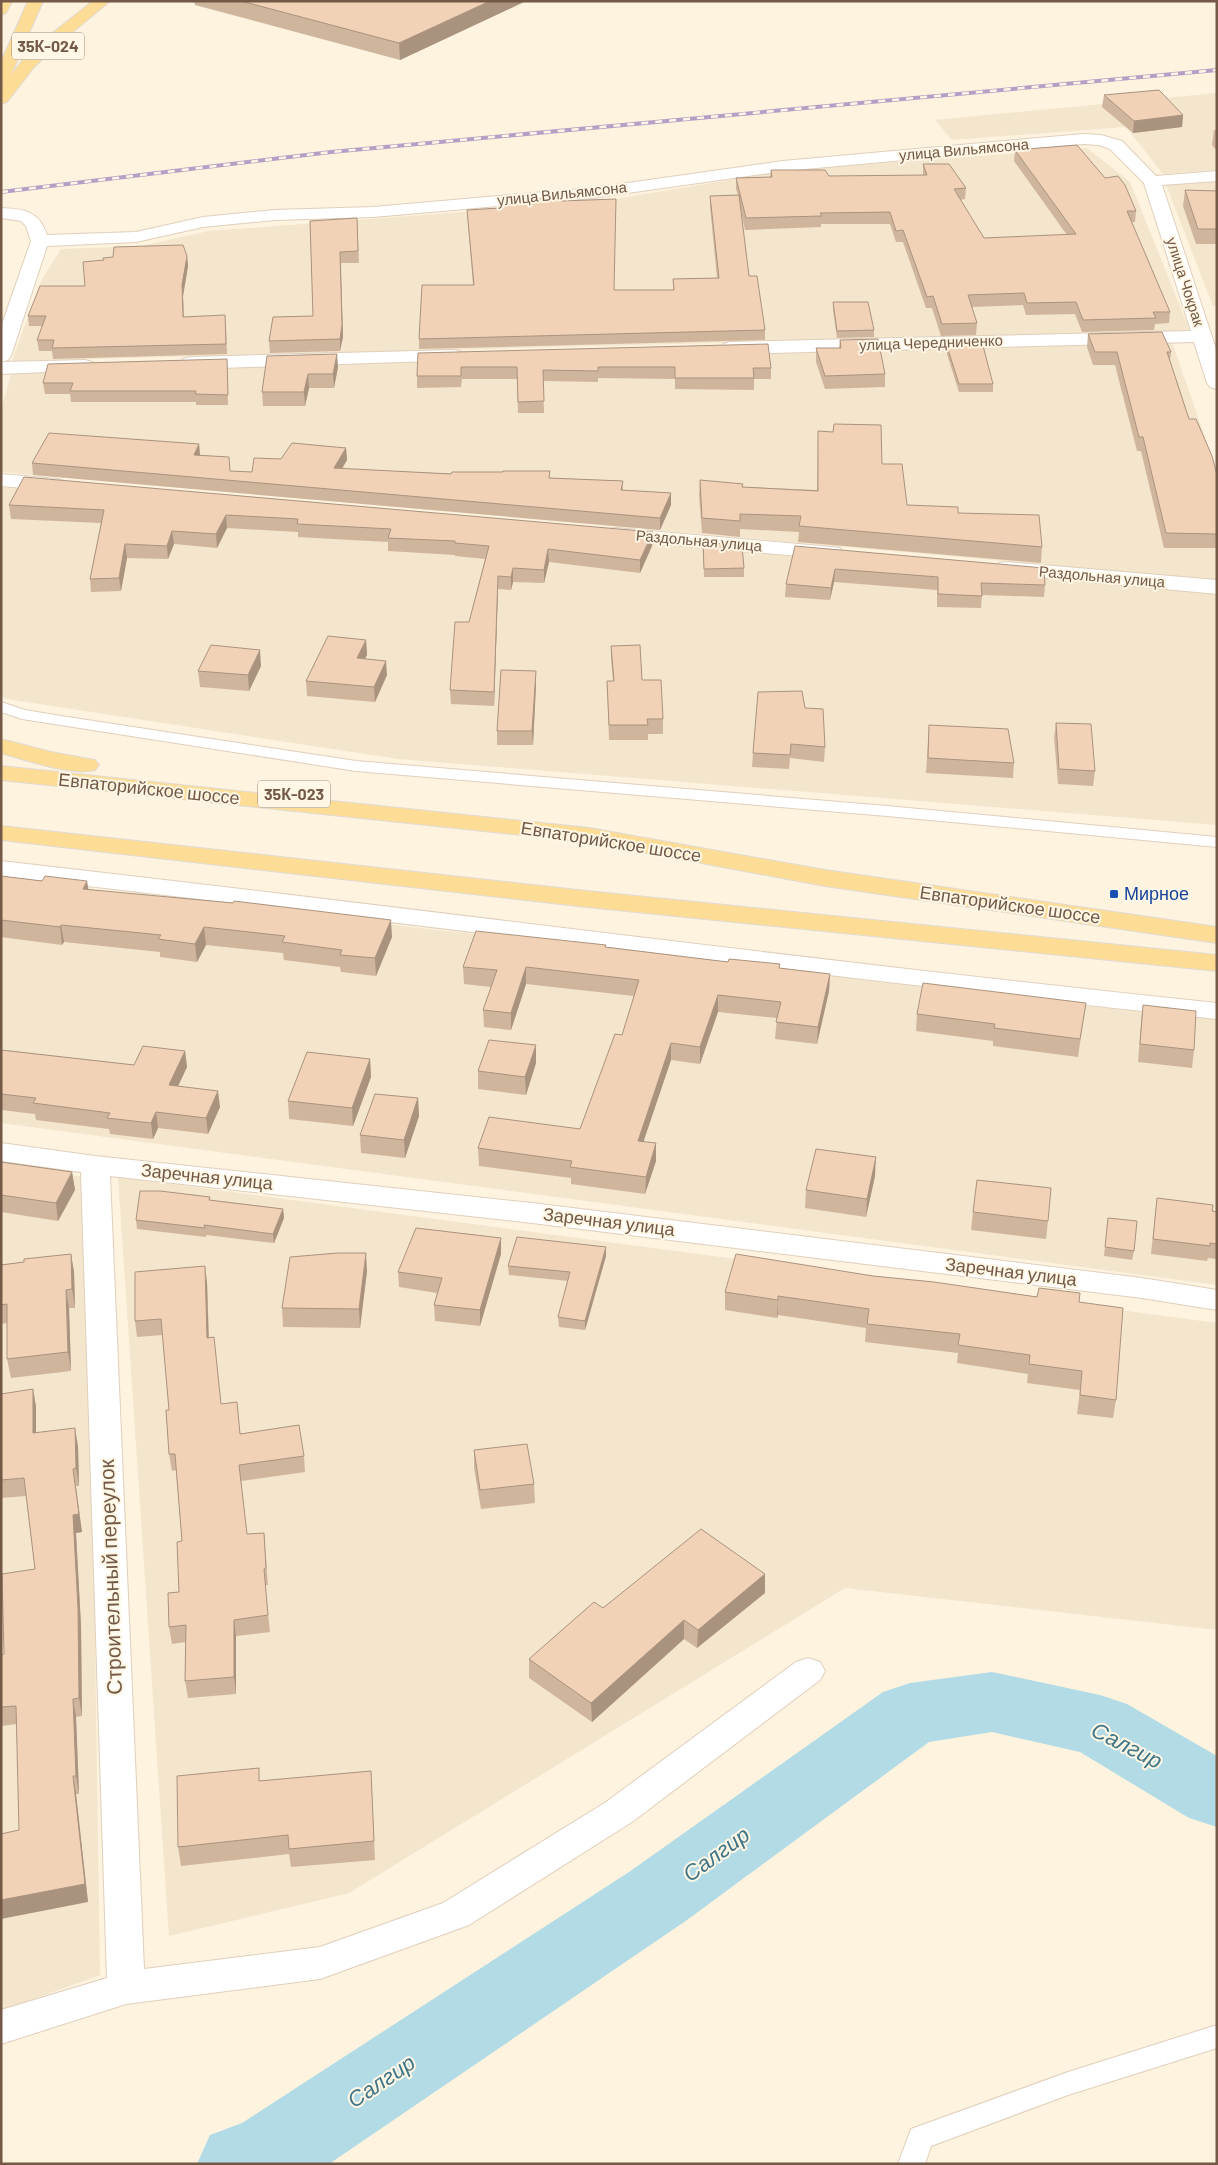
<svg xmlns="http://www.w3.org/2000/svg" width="1218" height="2165" font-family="Barlow,sans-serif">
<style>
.residential{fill:#f4e5cd}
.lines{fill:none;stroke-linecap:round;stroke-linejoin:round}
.river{fill:#b3dbe6;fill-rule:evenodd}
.service-casing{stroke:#e0cfbb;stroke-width:2}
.minor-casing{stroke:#e0cfbb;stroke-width:2}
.primary-casing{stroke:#e0dad6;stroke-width:2}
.service{fill:#fff;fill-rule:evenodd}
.minor{fill:#fff;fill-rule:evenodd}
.primary{fill:#fddd95;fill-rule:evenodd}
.rail-casing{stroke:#b69ec5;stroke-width:4}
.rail{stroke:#fff7e5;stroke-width:2.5;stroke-dasharray:7;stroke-linecap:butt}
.wall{fill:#d0b59d}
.shaded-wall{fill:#a9937f}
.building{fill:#f2d2b6;stroke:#a9937f}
.transit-dot{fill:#1a4fb4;stroke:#fff7e5;stroke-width:2}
.labels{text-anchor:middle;stroke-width:4;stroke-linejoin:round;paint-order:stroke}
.far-street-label{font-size:15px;fill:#735946;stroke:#fff7e5}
.shield{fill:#fff7e5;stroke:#9d8876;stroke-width:1}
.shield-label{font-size:16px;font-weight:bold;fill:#735946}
.street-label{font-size:18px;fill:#735946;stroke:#fff7e5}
.transit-label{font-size:18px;fill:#164399;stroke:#fff7e5;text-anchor:start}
.near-street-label{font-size:21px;fill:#735946;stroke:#fff7e5}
.near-water-label{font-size:22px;font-style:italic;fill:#407687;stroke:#fff7e5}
</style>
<rect width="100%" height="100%" fill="#fdf3df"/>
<path class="residential" d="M1217 93V170L1163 174 1126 127 952 140 935 120Z
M1087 148 1130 182 1190 331 12 361 40 283 61 249 141 246 209 231 597 202 789 170Z
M1217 179V306H1213L1165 182Z
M1172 342 1217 472V580L1 472V410L12 371Z
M1 487 1217 591V825L398 759 7 699 1 696Z
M1 880 1217 1019V1285L1 1123Z
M1 1168 88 1177 100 1975 1 2011Z
M118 1177 1217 1323V1630L845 1588 349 1893 169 1936Z"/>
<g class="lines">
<path class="river" d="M992 1672 1100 1695 1127 1704 1217 1756V1827L1189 1818 1080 1752 992 1732 929 1742 687 1920 329 2164H197L210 2135 242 2123 629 1872 883 1692 910 1683Z"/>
<defs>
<path id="service" d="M1 702 25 710 61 716 356 761 887 806 1217 837V847L887 816 356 771 22 719 1 712Z
M1217 2025V2048L1068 2095 931 2146 925 2164H898L911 2129 1068 2072Z"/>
<path id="minor" d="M1083 134 1101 135 1122 141 1156 176 1217 171V181L1162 185 1217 352V389L1210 387 1207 383 1194 342 730 354 723 352 720 348 723 344 730 342 1191 331 1144 183 1110 149 1099 145 1083 144 783 171 592 198 373 217 275 220 203 227 136 242 47 246 11 356 8 360 1 362V327L31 241 26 226 21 221 1 218V208C25 209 39 211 47 235L136 232 203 217 275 210 373 207 592 188 783 161Z
M455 350 462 352 465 356 462 360 190 369 183 367 180 363 183 359 190 357Z
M85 360 92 362 95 366 92 370 1 374V362Z
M1 474 57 479 64 481 67 485 64 489 57 491 1 486Z
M616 528 832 547 840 548 843 553 840 558 832 559 608 539 605 534 608 529Z
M1007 562 1217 580V594L999 573 996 568 999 563Z
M1 861C407 907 811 961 1217 1003V1019C811 976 407 922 1 876Z
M1 1143 95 1156 532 1203 1142 1278 1217 1290V1310L1142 1298 532 1223 110 1176 144 1969 320 1947 443 1903 606 1802 796 1662 808 1658 820 1662 825 1671 820 1680 632 1822 469 1925 320 1979 126 2004 1 2044V2010L107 1978 81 1172 1 1161Z"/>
<path id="primary" d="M1 1H12L6 13 1 15Z
M28 1H43L11 75 22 61 50 35 93 1H110L62 41 34 67 7 102 1 104V88L4 84 1 85V62Z
M1 739 51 752 95 760 99 765 95 770C71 776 26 760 1 753Z
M1 766 589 828 825 870 1217 927V943L825 886 589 842 1 780Z
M1 826 587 891 1217 955V971L587 907 1 840Z"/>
</defs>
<use href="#service" class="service-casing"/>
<use href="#minor" class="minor-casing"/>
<use href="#primary" class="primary-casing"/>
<use href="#service" class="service"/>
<use href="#minor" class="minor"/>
<use href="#primary" class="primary"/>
<defs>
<path id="rail" d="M1 192 331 152 1217 70"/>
</defs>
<use href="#rail" class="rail-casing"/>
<use href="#rail" class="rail"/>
</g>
<path class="wall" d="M194 1H526L400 60 195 5Z
M1104 95 1183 115 1182 127 1133 133 1102 107Z
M1214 130H1217V151L1212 145Z
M1015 150 1105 178 1136 211 1135 222H1131L1170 312 1169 323 1155 324 1154 330 1082 332 1075 314 1026 315 1023 305 972 307 977 323 976 335 941 336 932 308H926L903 242H896L890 224H821V227L745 230 741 211 749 276 765 330V340L419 349V339L473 285 467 210 499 208V202H530V199L561 201 614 290H673V279L717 278 710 206V196L738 195 736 189V178L770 177 771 170 829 176 923 175V164L966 188 965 199 960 200 984 238 1067 235 1014 161Z
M1185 190 1217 191V244H1196L1183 206Z
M357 218 359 263H341L343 337 340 351 270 353 269 341 313 316 310 221Z
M187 256 188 266 183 296 184 317 226 326 227 354 53 359 52 351H39L37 340 42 326H29L28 316 85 286Z
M833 302 874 330V337L837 338 833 310Z
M1088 334 1171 352 1170 361 1189 419 1217 475V548H1164L1141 451H1137L1115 365H1093L1087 347Z
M840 340 885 374V387L825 389 816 362V348H839Z
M946 343 993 384V392H959L946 351Z
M418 353 771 368V379H754V390L675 389V379L598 378V382L543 381 544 413H518L517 379H462L461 387 417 388V376Z
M267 356 338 367 334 388H309L305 406H263L262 392Z
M227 359 228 405H196V402H71L70 394H45L43 383Z
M818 431 882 464 907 505 958 513 1042 547 1041 563 798 542 799 532 740 529V537L702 533 699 495 700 480 743 487 817 490Z
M199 444 200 456 230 471 252 472 281 459 346 448 347 460 342 469 623 481V490L671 493V505L660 530 33 475 32 463Z
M24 477 652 546 640 573 549 562 544 583 513 582 511 590 498 589 494 706 451 704 450 690 469 622 485 559 455 556V555L388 551V542L298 537V532L227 528 217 548 174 544 168 559 127 558 121 591 91 592 90 579 101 523 11 519 9 505Z
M703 542 744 568V577H704Z
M795 546 1045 585 1044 597 982 595 981 608 937 607V590L834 582 830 600 785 597 786 584Z
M366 640 367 655 365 659 387 675 375 702 307 696 306 681Z
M611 646 642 680 663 719V734H648V740H609L607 681H613L611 660Z
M261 666 249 691 200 687 198 671Z
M536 671V685L533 745H497V731Z
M805 708 825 747 824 762 790 758 789 769 752 767 753 753Z
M1056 723 1095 771 1093 786 1058 784 1054 737Z
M929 725 1014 763 1013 778 926 773Z
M1 876 88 889 392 937 376 976 341 972 340 967 284 960 283 953 206 945 197 962 160 957V952L64 942 62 945 1 937Z
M606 947 728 962 780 964 779 968 830 974 829 991 817 1044 775 1039 777 1018 718 1012 700 1064 671 1060 643 1141 656 1161 645 1194 571 1184V1178L479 1166 478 1148 580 1129 622 1035 634 996 526 984 511 1030 484 1027 483 1010 491 987 464 984 463 967Z
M1086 1003 1078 1057 993 1046V1041L916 1031 917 1014Z
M1143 1005 1194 1050 1192 1068 1138 1062 1141 1023Z
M1 1050 134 1065 185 1051 187 1067 178 1086 220 1107 208 1134 158 1128 153 1139 110 1134 109 1129 36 1120 35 1114 1 1110Z
M370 1059 371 1077 353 1126 289 1119 288 1101Z
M536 1063 526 1095 478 1089V1071Z
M418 1098 419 1116 405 1158 361 1153 360 1135Z
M1 1162 72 1172 75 1190 58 1221 1 1212Z
M875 1176 866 1217 805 1208 806 1190Z
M210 1197V1200L283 1209 284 1218 274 1243 206 1235V1237L137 1229 136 1220Z
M1157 1198 1217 1212V1259L1208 1258 1207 1261 1151 1254Z
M973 1212 1048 1221 1046 1239 971 1230Z
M1108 1218 1134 1251 1132 1260 1104 1256Z
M501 1238V1254L480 1326 435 1321 434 1305 437 1293 399 1287 398 1272Z
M606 1247V1256L585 1330 559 1327 558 1317 568 1281 509 1275 508 1266Z
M71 1254 74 1272 75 1308H69L71 1371 11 1378 7 1359V1323L1 1324V1265L24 1262Z
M367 1271 360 1328 283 1327 282 1308Z
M873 1276 1079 1302 1116 1400 1113 1418 1077 1414 1080 1390 1027 1383 1028 1374 957 1363 958 1353 865 1342 866 1328 778 1315 777 1318 725 1310V1292Z
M207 1282 209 1337 221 1404 240 1433 304 1456 305 1472 241 1481 247 1534 264 1533 268 1585H265L270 1632 236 1636V1694L188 1698 185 1681 186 1642 172 1644 169 1627 179 1592 182 1541 176 1470 172 1471 169 1454V1410L163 1335 137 1337 135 1321Z
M33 1389 36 1407V1433L78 1446 79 1486H76L82 1532 76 1533 81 1626 82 1716 76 1717 79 1794H76L88 1902 19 1830 17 1724 1 1726V1655L4 1654 35 1569 26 1496 1 1498V1394Z
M474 1450 534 1484 535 1503 481 1509 474 1468Z
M765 1574V1593L697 1648 684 1639 592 1722 529 1678V1659L603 1608Z
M371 1771 375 1860 291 1867 289 1854 181 1866 178 1847 260 1781Z"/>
<path class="shaded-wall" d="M490 1H526L400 60 399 43Z
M1183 115 1182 127 1133 133 1134 121Z
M340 252 343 337 340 351Z
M187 256 188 266 183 296 184 328 182 285Z
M337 354 338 367 334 388 333 374Z
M308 374 309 388 305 406 304 392Z
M199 444 200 456 194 455Z
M346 448 347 460 335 480 334 468Z
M671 493V505L660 530V518Z
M226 515 227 528 217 548 216 534Z
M172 531 174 544 168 559 167 546Z
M653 532 652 546 640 573V560Z
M125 544 127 558 121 591 119 578Z
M548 549 549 562 544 583V570Z
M513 568V582L511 590V577Z
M835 569 834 582 830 600 831 588Z
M498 576V589L494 706V692Z
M366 640 367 655 358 673 357 658Z
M260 650 261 666 249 691 248 675Z
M386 661 387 675 375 702 374 687Z
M536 671V685L533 745 532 731Z
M87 881 90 898 83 889Z
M391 920 392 937 376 976 375 958Z
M61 925 64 942 62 945 60 927Z
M204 927 206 945 197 962 195 944Z
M526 967V984L511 1030V1013Z
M830 974 829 991 817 1044 818 1027Z
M718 995V1012L700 1064V1047Z
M671 1043V1060L638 1158V1141Z
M536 1045V1063L526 1095 525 1077Z
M185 1051 187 1067 171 1101 169 1085Z
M370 1059 371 1077 353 1126 352 1108Z
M218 1091 220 1107 208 1134 206 1118Z
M418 1098 419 1116 405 1158 404 1140Z
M156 1112 158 1128 153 1139 151 1123Z
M656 1143V1161L645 1194 646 1177Z
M876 1157 875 1176 866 1217 867 1199Z
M72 1172 75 1190 58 1221 56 1203Z
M283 1209 284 1218 274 1243 273 1234Z
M501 1238V1254L480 1326V1310Z
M606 1247V1256L585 1330V1321Z
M366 1253 367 1271 360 1328 359 1309Z
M71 1254 74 1272 75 1308 72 1289Z
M205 1266 207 1282 209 1354 207 1338Z
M66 1290 69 1308 71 1371 68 1352Z
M778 1296V1315L777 1318 778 1300Z
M33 1389 36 1407V1451L33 1433Z
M75 1428 78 1446 79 1486 76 1468Z
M73 1469 82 1532 76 1533 81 1626 82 1716 79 1698 73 1515Z
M765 1574V1593L697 1648 698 1630Z
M234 1620 236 1636V1694L234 1677Z
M684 1620V1639L592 1722 591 1703Z
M73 1699 76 1717 79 1794 76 1776Z
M73 1776 76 1794 88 1902 1 1919V1900Z"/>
<path class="building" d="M241 1H490L399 43Z
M1159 90 1183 115 1134 121 1104 95Z
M1077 145 1105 178 1118 176 1125 185 1136 211H1127L1170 312H1153L1156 318 1083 320 1076 302 1027 303 1024 293 968 295 977 323 942 324 933 296 927 297 903 230 896 231 890 212 820 213 822 216 746 218 736 178 772 177 771 170H825L829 176 927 175 923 164H949L966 188 954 189 984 238 1076 234 1015 150Z
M1185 190 1217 191V229H1198Z
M739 195 749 276H757L765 330 419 339 422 285H474L467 210 500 208 499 202H531L530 199 560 198 561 201 616 199 614 290H674L673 279 719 278 710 196Z
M357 218 358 251 340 252 342 325 340 339 269 341 273 317 313 316 310 221Z
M183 245 187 256 182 285 183 317 225 315 226 344 52 348 54 340H37L46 316H28L40 286H85L83 262 104 260 103 258 113 257 114 247Z
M833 302H868L874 330 837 331Z
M1162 332 1171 352H1167L1189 419H1196L1212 456 1217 475V534L1166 533 1143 437H1139L1117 352H1095L1088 334Z
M878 339 885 374 825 376 816 348H841L840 340Z
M982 342 993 384H959L946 343Z
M768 344 771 368H753L754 378H675V367H598V371L543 370 544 401 518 402 517 367H461V376H417L418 353Z
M337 354 333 374H308L304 392H262L267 356Z
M227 359 228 395 195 394 196 391H70L73 383H43L48 364Z
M834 424 881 425 882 464H902L907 505 958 507V513L1039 515 1042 547 799 526 801 516 740 514V521L702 518 700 480 743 484 742 487 818 491V431L833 432Z
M49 433 199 444 194 455 229 457 230 471 252 472 254 458 281 459 292 443 346 448 334 468 451 474 452 472H503V471H550L549 478 623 481 621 490 671 493 660 518 32 463Z
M24 477 653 532 640 560 548 549 544 570 513 568 511 577 498 576 494 692 450 690 455 622H469L489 546 455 543V541L388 538 391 529 297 524 298 519 226 515 216 534 172 531 167 546 125 544 119 578 90 579 104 510 9 505Z
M703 542 742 546 744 568 704 569Z
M795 546 1044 568 1045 585 981 583 982 596 938 594V577L835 569 831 588 786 584Z
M328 636 366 640 357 658 386 661 374 687 306 681Z
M211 645 260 650 248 675 198 671Z
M640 645 642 680H661L663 719H647L648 725H609L607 681H614L611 646Z
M501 670 536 671 532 731H497Z
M802 691 805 708 823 709 825 747 791 744 790 755 753 753 758 692Z
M1056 723 1091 724 1095 771 1059 769Z
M929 725 1008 729 1014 763 928 758Z
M1 876 42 881 45 876 87 881 83 889 233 903 234 901 391 920 375 958 340 955 342 950 282 942 285 936 204 927 195 944 158 939 161 935 61 925 60 927 1 920Z
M476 931 606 945 605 947 728 962 729 959 780 964 779 968 830 974 818 1027 776 1022 781 1002 718 995 700 1047 671 1043 638 1141 656 1143 646 1177 570 1167 572 1161 478 1148 489 1117 580 1129 615 1034 622 1035 639 980 526 967 511 1013 483 1010 497 970 463 967Z
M923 983 1086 1003 1080 1039 994 1028 995 1024 917 1014Z
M1143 1005 1196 1011 1194 1050 1140 1044Z
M489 1040 536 1045 525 1077 478 1071Z
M143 1046 185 1051 169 1085 218 1091 206 1118 156 1112 151 1123 107 1118 110 1113 33 1103 36 1098 1 1094V1050L134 1065Z
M307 1052 370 1059 352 1108 288 1101Z
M375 1094 418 1098 404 1140 360 1135Z
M816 1149 876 1157 867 1199 806 1190Z
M1 1162 72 1172 56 1203 1 1195Z
M977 1180 1051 1188 1048 1221 973 1212Z
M140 1191H160L210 1197 209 1200 283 1209 273 1234 204 1225 205 1228 136 1220Z
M1157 1198 1213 1205 1212 1211 1217 1212V1244L1210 1243V1246L1153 1239Z
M1108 1218 1137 1221 1134 1251 1105 1247Z
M416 1228 501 1238 480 1310 434 1305 442 1278 398 1272Z
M517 1237 606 1247 585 1321 558 1317 570 1272 508 1266Z
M338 1253H366L359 1309 282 1308 290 1257Z
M71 1254 72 1289 66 1290 68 1352 7 1359V1304L1 1305V1265L24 1262V1259Z
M736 1254 873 1276 934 1282 1037 1297 1039 1288 1080 1293 1079 1302 1123 1308 1116 1400 1080 1395 1082 1371 1029 1364 1030 1355 958 1345 960 1334 867 1324 869 1309 778 1296V1300L725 1292Z
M205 1266 207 1338 214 1337 221 1404 237 1402 240 1434 299 1425 304 1456 239 1465 247 1534 264 1533 266 1568 264 1569 268 1615 234 1620V1677L185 1681 186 1625 169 1627 168 1593 179 1592 177 1542 182 1541 175 1454H169L166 1410H169L161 1319 135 1321V1272Z
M33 1389V1433L75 1428 76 1468 73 1469 79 1514 73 1515 78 1608 79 1698 73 1699 76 1776H73L85 1884 1 1900V1834L19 1830 16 1706 1 1707V1655L4 1654 2 1574 35 1569 24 1478 1 1480V1394Z
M527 1444 534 1484 480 1490 474 1450Z
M701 1529 765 1574 698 1630 684 1620 591 1703 529 1659 594 1602 603 1608Z
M259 1768V1781L371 1771 374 1841 289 1849 288 1835 178 1847 177 1776Z"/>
<rect class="transit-dot" x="1109" y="889" width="10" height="10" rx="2.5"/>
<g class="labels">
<g class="far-street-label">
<text transform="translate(964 150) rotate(-5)" y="5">улица Вильямсона</text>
<text transform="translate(562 194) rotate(-6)" y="5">улица Вильямсона</text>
<text transform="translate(1185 282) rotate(72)" y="5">улица Чокрак</text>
<text transform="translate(931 343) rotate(-2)" y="5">улица Чередниченко</text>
<text transform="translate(699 541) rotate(5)" y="5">Раздольная улица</text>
<text transform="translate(1102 577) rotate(5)" y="5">Раздольная улица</text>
</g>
<g class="shield">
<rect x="12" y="32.5" width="72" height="27" rx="4"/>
<rect x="258" y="780.5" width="72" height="27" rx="4"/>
</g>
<g class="shield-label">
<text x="48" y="52">35К-024</text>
<text x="294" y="800">35К-023</text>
</g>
<g class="street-label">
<text transform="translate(149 789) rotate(6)" y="6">Евпаторийское шоссе</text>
<text transform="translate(611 842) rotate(9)" y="6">Евпаторийское шоссе</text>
<text transform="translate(1010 905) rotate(8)" y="6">Евпаторийское шоссе</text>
<text transform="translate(207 1177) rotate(6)" y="6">Заречная улица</text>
<text transform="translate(609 1222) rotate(7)" y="6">Заречная улица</text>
<text transform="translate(1011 1272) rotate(7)" y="6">Заречная улица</text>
</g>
<g class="transit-label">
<text x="1124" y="900">Мирное</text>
</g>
<g class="near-street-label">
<text transform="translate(111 1577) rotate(-92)" y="7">Строительный переулок</text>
</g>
<g class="near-water-label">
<text transform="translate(1127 1745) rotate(27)" y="8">Салгир</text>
<text transform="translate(716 1854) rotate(-36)" y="8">Салгир</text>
<text transform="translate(381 2081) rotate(-34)" y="8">Салгир</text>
</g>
</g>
<rect width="1218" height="2165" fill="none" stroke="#735946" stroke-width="5"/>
</svg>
